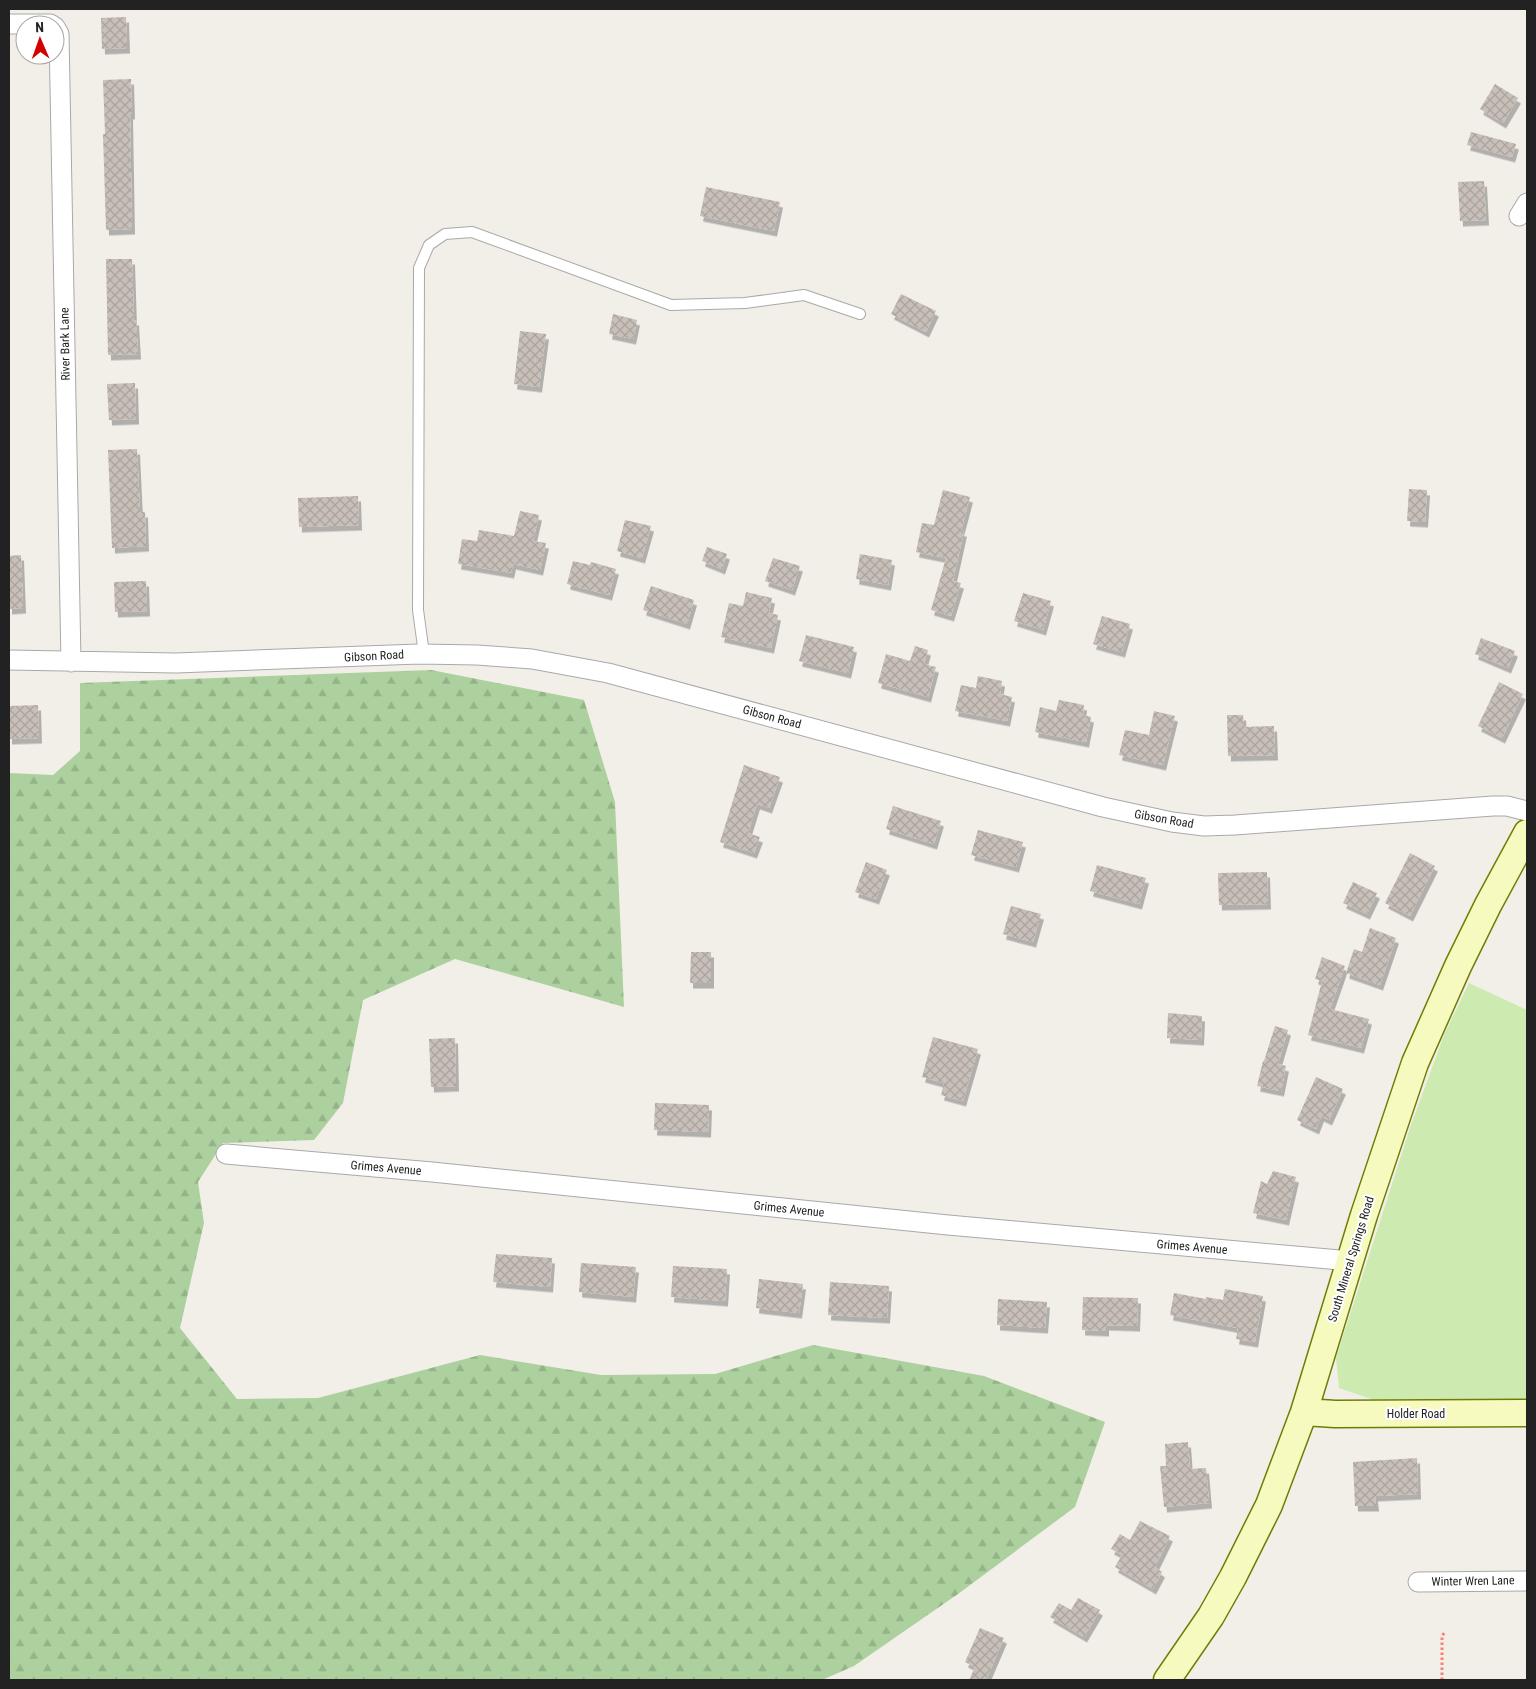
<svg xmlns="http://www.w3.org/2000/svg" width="1536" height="1689" font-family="'Roboto Condensed',sans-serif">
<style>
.grass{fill:#cdebb0}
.forest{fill:url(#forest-firs)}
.building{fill:url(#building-cross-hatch);filter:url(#shadow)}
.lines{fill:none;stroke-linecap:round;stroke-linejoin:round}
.lane-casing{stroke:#a9a9a9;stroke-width:12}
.street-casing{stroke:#a9a9a9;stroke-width:21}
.secondary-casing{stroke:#707d05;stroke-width:29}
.path{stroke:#fa8072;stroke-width:3;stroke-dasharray:2.5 2.5;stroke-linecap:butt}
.lane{stroke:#fff;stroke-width:10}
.street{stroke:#fff;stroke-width:19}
.secondary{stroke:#f7fabf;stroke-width:26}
.labels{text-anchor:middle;stroke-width:4;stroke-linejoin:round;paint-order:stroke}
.street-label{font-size:12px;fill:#222;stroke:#fff}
</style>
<defs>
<pattern id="forest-firs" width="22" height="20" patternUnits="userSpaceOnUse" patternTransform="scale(1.25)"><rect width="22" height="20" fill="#add19e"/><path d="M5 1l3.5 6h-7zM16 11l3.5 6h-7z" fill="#95b388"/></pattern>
<pattern id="building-cross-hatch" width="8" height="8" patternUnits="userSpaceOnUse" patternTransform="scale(1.25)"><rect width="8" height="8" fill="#c7bfb8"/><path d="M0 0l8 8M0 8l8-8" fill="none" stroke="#aba49e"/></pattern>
<filter id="shadow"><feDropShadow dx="3" dy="5.5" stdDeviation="0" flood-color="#0004"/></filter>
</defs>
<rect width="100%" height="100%" fill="#f2efe9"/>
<path class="grass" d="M1469 983 1527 1010V1401H1377L1339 1388 1336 1358 1411 1125 1444 1035Z"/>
<path class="forest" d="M431 670 584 700 615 802 624 1007 455 959 363 1000 343 1103 314 1140 223 1143 198 1182 204 1223 180 1328 237 1399 318 1398 480 1355 601 1375 715 1374 813 1345 984 1376 1105 1422 1075 1507 958 1594 854 1666 822 1680H9V773L53 775 80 751V683Z"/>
<path class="building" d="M126 17 127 48 102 49 101 18Z
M131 79 132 114H130L132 229 106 230 103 134H105L103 80Z
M1495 84 1518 98 1503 123 1480 109Z
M1471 132 1516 144 1512 157 1467 145Z
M1484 181 1486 220 1460 221 1458 182Z
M706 187 780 202 774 231 700 216Z
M106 259H132L134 320H136L138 354 108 355Z
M901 294 936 311 926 332 891 314Z
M613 314 637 320 633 339 609 334Z
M520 331 546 334 539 387 514 384Z
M135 383 136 419 109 420 107 384Z
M137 449 140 512H145L146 546 112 548 108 450Z
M1409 489 1427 490 1425 522 1407 521Z
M943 490 970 497 961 531H964L953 581 961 583 951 616 931 610 946 558 916 552 922 523 934 525Z
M358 496 359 525 299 527 298 498Z
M520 511 539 515 533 541 546 543 540 570 513 564 511 573 458 564 462 539 477 541 479 530 514 536Z
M625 520 651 526 642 558 617 551Z
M707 547 727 554 722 569 702 561Z
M860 554 892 560 888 585 856 579Z
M21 555 23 608 9 609V556Z
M773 558 800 566 792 590 765 581Z
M573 561 590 565 591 562 616 569 609 595 567 584Z
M146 581 147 611 115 612 114 582Z
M651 586 694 600 687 624 643 610Z
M746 592 772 598 769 613 778 615 771 648 721 637 729 603 743 606Z
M1023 593 1051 601 1043 630 1014 621Z
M1102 616 1130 624 1122 652 1093 644Z
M806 635 854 647 848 673 799 661Z
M1481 638 1515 651 1508 668 1475 654Z
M915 646 928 650 924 664 936 667 928 697 878 683 886 654 910 661Z
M978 676 1002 681 1000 694 1012 697 1007 721 955 711 961 685 976 688Z
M1499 682 1523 694 1502 738 1478 726Z
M1059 700 1084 705 1083 715 1091 717 1086 742 1035 732 1040 707 1056 711Z
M38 705 39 738 9 739V706Z
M1154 711 1175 716 1163 765 1119 755 1125 730 1149 735Z
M1227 715H1243L1244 727 1274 726 1275 755 1228 756Z
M744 765 780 777 769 808 757 804 748 833 760 837 754 853 720 842Z
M893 806 941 821 934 844 886 829Z
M978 830 1023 842 1016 867 971 855Z
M1410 853 1435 866 1410 916 1385 903Z
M866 862 887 870 876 899 855 892Z
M1097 865 1146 878 1139 904 1090 891Z
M1267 872 1268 904 1219 905 1218 873Z
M1353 882 1377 893 1367 914 1343 903Z
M1011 906 1041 914 1033 942 1003 934Z
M1370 928 1396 938 1380 985 1346 973 1354 949 1362 952Z
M691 952H711V983H690Z
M1322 957 1345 966 1330 1009 1369 1019 1361 1048 1308 1035 1322 981 1315 979Z
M1168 1013 1202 1016 1201 1040 1167 1038Z
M1275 1026 1288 1030 1278 1064 1286 1066 1281 1091 1257 1086 1263 1061H1264Z
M933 1037 978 1049 963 1101 941 1095 944 1083 922 1077Z
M455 1038 456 1086 431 1087 429 1039Z
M1316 1077 1343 1089 1329 1120 1321 1116 1316 1129 1297 1120Z
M655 1103 709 1105 708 1132 654 1130Z
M1273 1171 1296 1177 1286 1220 1253 1213 1261 1181 1267 1184Z
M496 1254 552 1258 550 1287 493 1282Z
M581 1263 636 1267 633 1297 579 1292Z
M673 1266 727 1269 725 1301 671 1297Z
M759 1279 803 1284 799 1313 756 1308Z
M830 1282 889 1286 887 1318 828 1315Z
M1225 1289 1263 1296 1255 1342 1236 1339 1238 1328 1170 1315 1174 1293 1206 1299V1297L1223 1300Z
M1083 1297 1138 1298 1137 1326 1106 1325V1331L1082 1330Z
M998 1299 1047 1302 1045 1328 997 1325Z
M1188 1442 1190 1469 1206 1468 1209 1503 1164 1507 1160 1466H1166L1165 1444Z
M1417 1458 1418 1494 1375 1496 1376 1506H1355L1353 1462Z
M1140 1521 1170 1536 1155 1567 1162 1572 1153 1589 1115 1567 1122 1555 1111 1549 1120 1534 1130 1540Z
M1078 1598 1100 1610 1084 1637 1050 1617 1059 1603 1071 1610Z
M980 1628 1004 1638 986 1680H969L975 1667 965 1662Z"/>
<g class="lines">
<defs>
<path id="lane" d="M424 654 418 610 419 268 429 245 445 234 472 232 671 305 745 303 804 295 860 314"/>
<path id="street" d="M9 24H50L52 25
M55 27 59 34 71 662
M1519 216 1527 203
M9 660 176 663 419 654 477 655 532 659 608 673 1103 807 1172 822 1204 826 1235 825 1493 806H1507L1527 811
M226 1154 432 1172 948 1225 1351 1261
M1418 1582 1527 1581"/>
<path id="secondary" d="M1304 1412 1335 1414 1527 1413
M1167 1680 1211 1616 1233 1577 1269 1505 1304 1412 1364 1215 1415 1063 1458 966 1488 905 1527 833"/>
</defs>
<use href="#lane" class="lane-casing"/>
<use href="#street" class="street-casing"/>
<use href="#secondary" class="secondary-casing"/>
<path class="path" d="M1442 1680V1636L1445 1632"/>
<use href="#lane" class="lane"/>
<use href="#street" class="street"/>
<use href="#secondary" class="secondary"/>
</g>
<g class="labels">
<g class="street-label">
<text transform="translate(65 344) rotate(-91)" y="4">River Bark Lane</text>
<text transform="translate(374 656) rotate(-3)" y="4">Gibson Road</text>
<text transform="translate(772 717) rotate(15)" y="4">Gibson Road</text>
<text transform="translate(1164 819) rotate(10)" y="4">Gibson Road</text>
<text transform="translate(386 1168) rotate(5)" y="4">Grimes Avenue</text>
<text transform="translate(789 1209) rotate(6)" y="4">Grimes Avenue</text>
<text transform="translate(1192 1247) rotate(5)" y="4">Grimes Avenue</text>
<text transform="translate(1351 1259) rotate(-73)" y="4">South Mineral Springs Road</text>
<text x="1416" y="1418">Holder Road</text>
<text transform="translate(1473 1581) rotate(-1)" y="4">Winter Wren Lane</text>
</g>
</g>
<rect width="1536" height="1689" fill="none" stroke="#222222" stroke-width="20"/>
<g transform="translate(40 40) rotate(358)"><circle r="24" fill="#ffffff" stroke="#a7a7a7"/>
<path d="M0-4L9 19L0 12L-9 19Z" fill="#d40000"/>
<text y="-8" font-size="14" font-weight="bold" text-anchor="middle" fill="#222222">N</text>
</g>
</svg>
